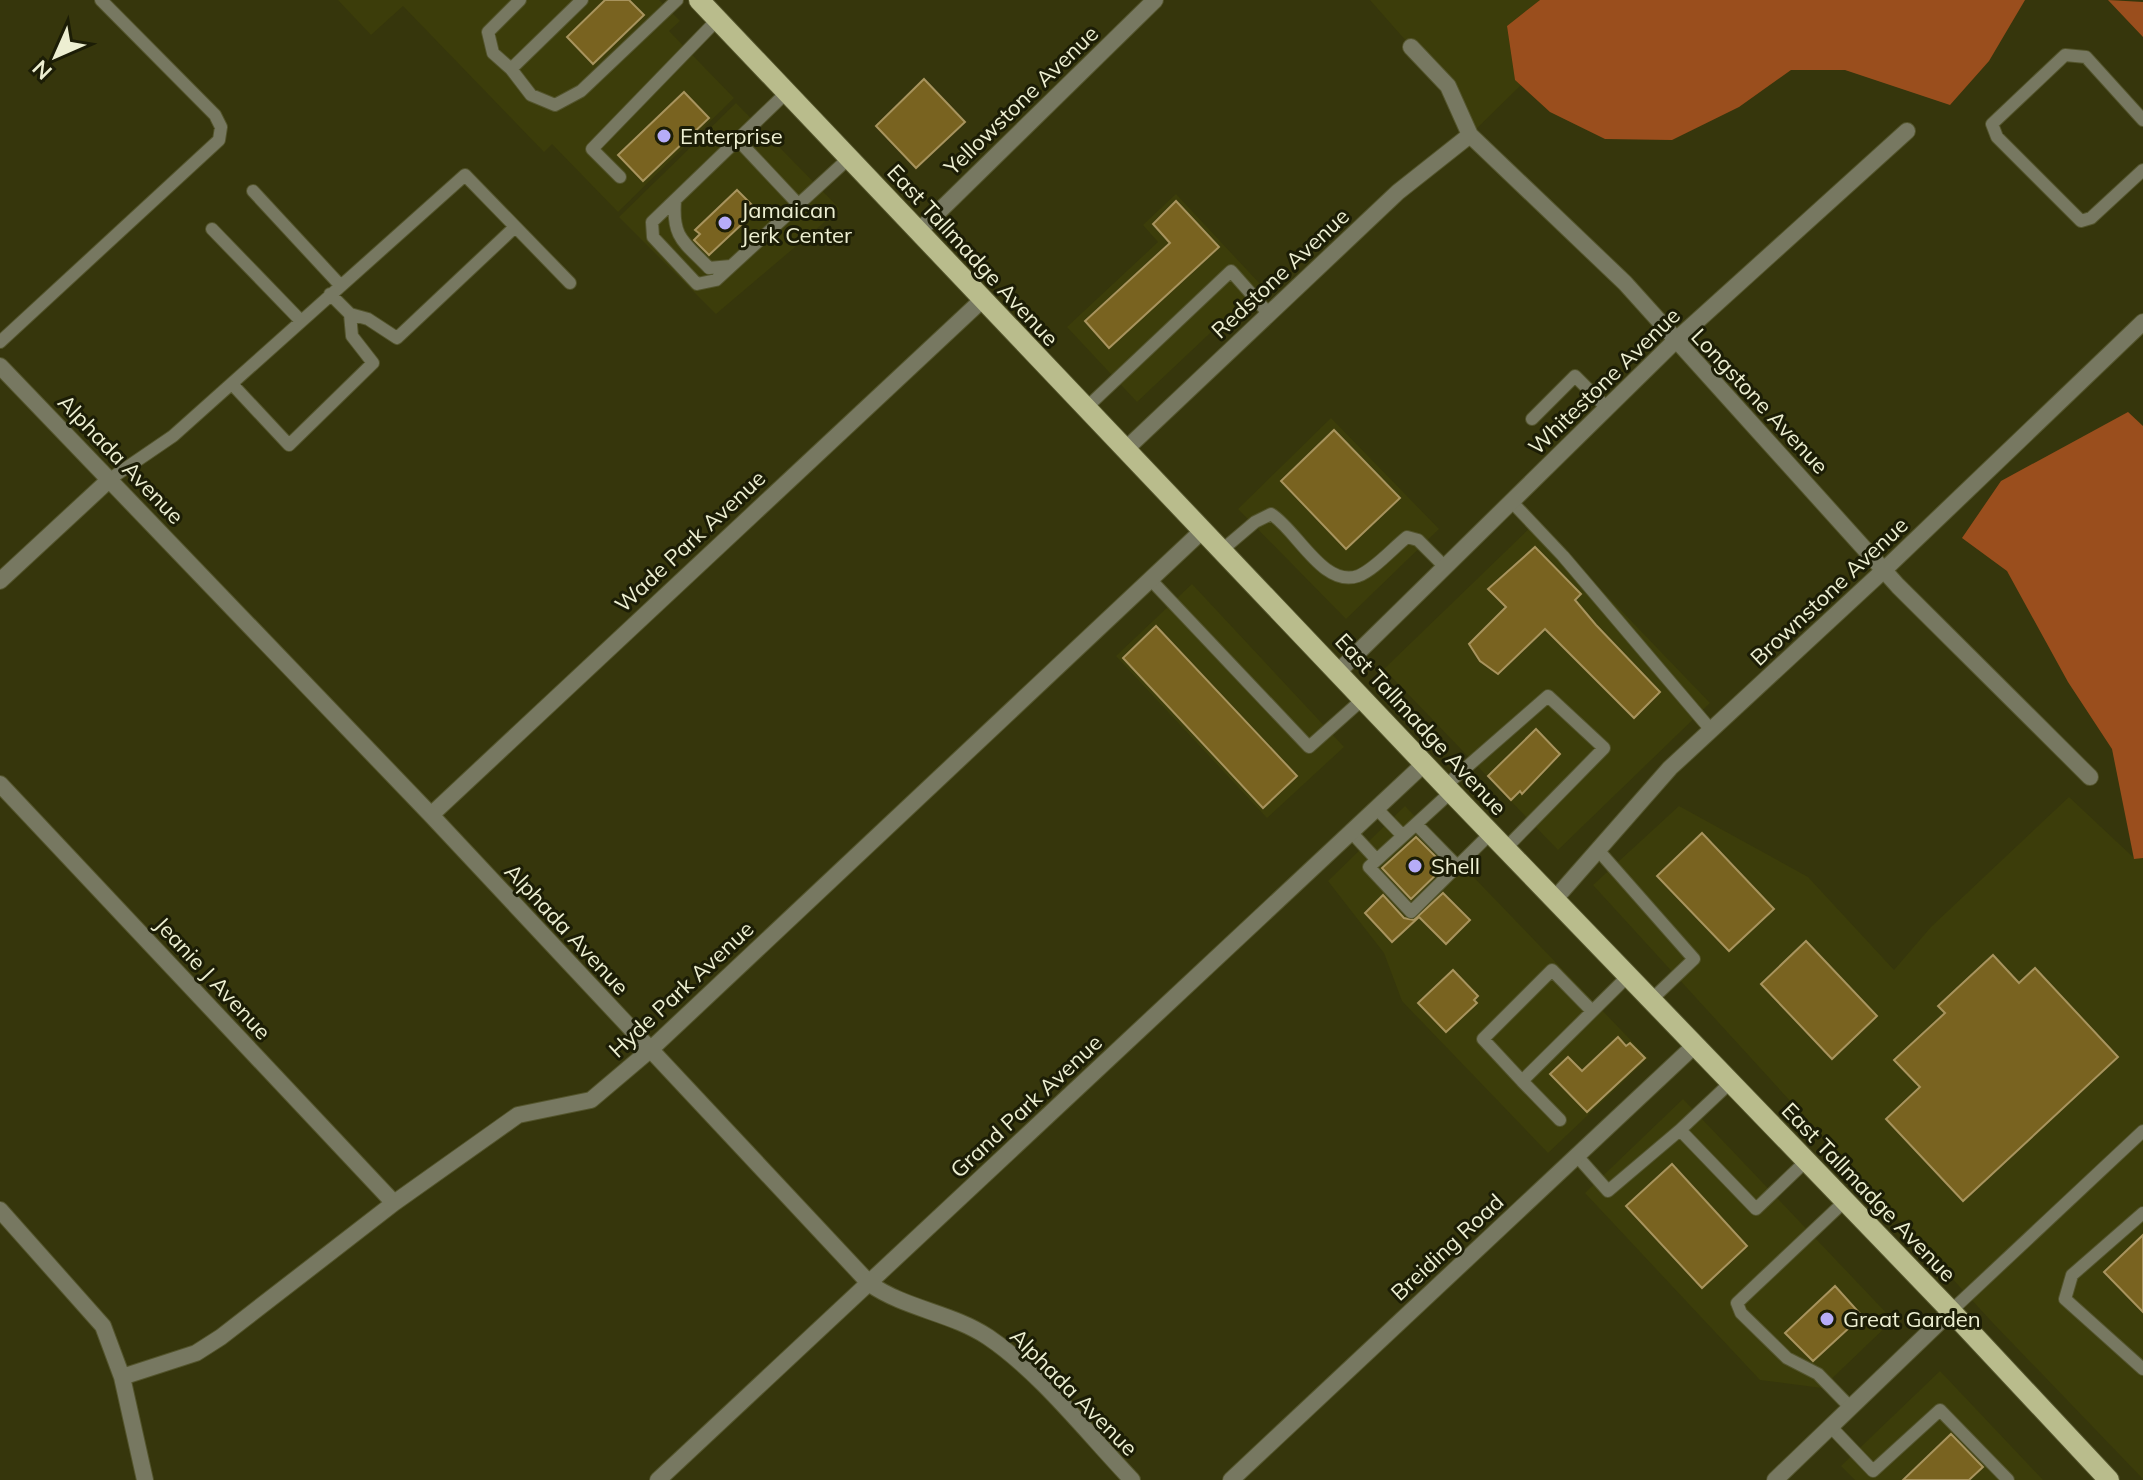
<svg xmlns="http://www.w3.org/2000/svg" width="2143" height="1480" font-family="Mulish,sans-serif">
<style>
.built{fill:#3c3d0a}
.forest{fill:#9a4e1d}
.building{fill:#796320;stroke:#a8945e;stroke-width:2}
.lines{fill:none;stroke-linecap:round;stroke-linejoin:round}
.service-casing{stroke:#53542c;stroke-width:14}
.minor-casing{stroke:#53542c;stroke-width:18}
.primary-casing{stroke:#53542c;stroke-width:22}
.service{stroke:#777861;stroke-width:12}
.minor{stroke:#777861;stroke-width:16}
.primary{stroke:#b9bc8c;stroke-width:20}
.poi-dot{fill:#b6acf8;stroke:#1c1d06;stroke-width:3}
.labels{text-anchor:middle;stroke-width:6;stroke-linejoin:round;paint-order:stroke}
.street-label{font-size:22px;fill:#edefd2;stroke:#1c1d06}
.poi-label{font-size:22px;fill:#edefd2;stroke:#1c1d06;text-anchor:start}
</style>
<rect width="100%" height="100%" fill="#36360c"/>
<path class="built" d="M338 0H659L680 21 669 31 734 98 618 212 552 144 544 152 403 6 371 35Z
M1370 0H1540L1507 26 1515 80 1521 85 1472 133 1407 42Z
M736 103 840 209 716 314 619 217Z
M1176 194 1261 285 1137 402 1067 327 1158 242 1143 225Z
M1331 418 1439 529 1346 619 1238 509Z
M1536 522 1710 703 1558 850 1384 669Z
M1192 584 1344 747 1267 818 1116 656Z
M2069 797 2134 858H2143V1479L1991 1321 1593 885 1679 806 1808 877 1894 970 1931 927Z
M1405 806 1648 1058 1548 1153 1402 1001 1384 953 1328 881Z
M1683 1099 1893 1320 1822 1388 1760 1380 1585 1193Z
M1940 1371 2043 1480H1855L1841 1466Z"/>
<path class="forest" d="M1540 0H2025L1989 61 1950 105 1845 70H1791L1739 107 1672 140 1605 139 1550 112 1515 80 1507 26Z
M2108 0 2143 2V37Z
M2128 412 2143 426V858L2134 859 2112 749 2068 682 2007 571 1962 538 2001 481Z"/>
<path class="building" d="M605 0H629L644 15 593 64 567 37Z
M924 79 965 122 916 168 876 126Z
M684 92 709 118 643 181 618 155Z
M737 190 757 210 709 255 694 240 700 234 695 230Z
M1176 201 1219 247 1109 348 1085 321 1170 243 1153 224Z
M1334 430 1400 498 1346 549 1281 481Z
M1535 547 1581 594 1575 600 1596 625 1660 692 1634 718 1545 629 1498 674 1480 661 1469 644 1506 607 1488 589Z
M1156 626 1297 776 1263 808 1123 658Z
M1536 729 1560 754 1522 794 1520 791 1511 800 1488 776Z
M1702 833 1774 909 1729 951 1657 876Z
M1416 837 1445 866 1411 899 1382 868Z
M1443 893 1470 920 1446 944 1419 917 1392 942 1365 913 1383 895 1404 918 1414 920Z
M1806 941 1877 1016 1832 1059 1761 984Z
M1993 955 2019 983 2035 968 2118 1057 1963 1201 1886 1119 1920 1087 1894 1060 1945 1013 1938 1006Z
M1453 970 1478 996 1474 1000 1477 1003 1446 1032 1418 1003Z
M1618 1037 1626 1046 1630 1043 1645 1058 1587 1112 1550 1074 1568 1057 1582 1071Z
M1672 1164 1747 1246 1702 1288 1626 1206Z
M2143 1235V1312L2104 1272Z
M1835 1286 1862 1316 1813 1361 1785 1333Z
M1951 1434 1983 1467 1969 1480H1903Z"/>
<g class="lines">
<defs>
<path id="service" d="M582 0 511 69 531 95 555 105 581 91 677 0
M511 69 493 53 488 32 520 0
M786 93 652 222 653 237 697 284 716 280 848 159
M2143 120 2086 57 2065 55 1992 124 1997 137 2081 221 2091 218 2143 170
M737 139 799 205
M620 177 592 149 717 20
M253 191 340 285
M675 201C672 238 684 242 709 268L731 266
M212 229 301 321
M330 294 350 314 368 319 397 338 515 227
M0 342 219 140 221 127 215 115 101 0
M232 384 289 445 373 363 352 336 350 314
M1086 408 1231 271 1269 314
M1532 419 1575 376 1607 408
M110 479 173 436 465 175 570 283
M1511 501 1563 556 1711 730
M1222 550 1255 522 1271 514C1297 530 1323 588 1358 576 1374 570 1393 548 1407 537L1418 540 1445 567
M1150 579 1309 747 1364 698
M1445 786 1548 696 1604 748 1505 849
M1451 792 1369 867 1411 912 1491 833
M1376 808 1402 835
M1417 825 1458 867
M1351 832 1376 859
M1598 850 1694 959 1650 1001
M1522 1081 1483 1039 1552 970 1592 1011
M1730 1083 1680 1130 1756 1209 1806 1161
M1560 1120 1522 1081 1627 977
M1577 1156 1608 1191 1680 1130
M1845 1201 1737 1303 1741 1313 1787 1358 1818 1374 1851 1408
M2143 1213 2072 1275 2065 1299 2143 1369
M1951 1311 2143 1131
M1831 1427 1873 1471 1940 1410 2008 1480"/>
<path id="minor" d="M1411 47 1448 86 1470 135 1625 283 1898 586 2090 777
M918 232 1155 0
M0 366 431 815 870 1284C906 1309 952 1313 988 1337 1040 1372 1088 1434 1132 1480
M1126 449 1398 192 1470 135
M0 581 110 479
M1339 671 1675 341 1907 131
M0 784 394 1203
M431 815 981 301
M1554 900 1670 768 1884 570 2143 322
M0 1210 103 1326 122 1377 145 1480
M122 1377 196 1353 221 1337 394 1203 518 1115 591 1100 650 1050 1203 530
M658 1480 1425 763
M1231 1480 1694 1046
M1775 1480 1951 1311"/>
<path id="primary" d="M699 0 1451 792 1951 1311 2109 1480"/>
</defs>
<use href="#service" class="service-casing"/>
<use href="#minor" class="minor-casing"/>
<use href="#primary" class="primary-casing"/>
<use href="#service" class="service"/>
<use href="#minor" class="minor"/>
<use href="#primary" class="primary"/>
</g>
<g class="poi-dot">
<circle cx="664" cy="136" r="8"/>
<circle cx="725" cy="223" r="8"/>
<circle cx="1415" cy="866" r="8"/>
<circle cx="1827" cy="1319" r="8"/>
</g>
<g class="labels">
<g class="street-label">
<text transform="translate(1021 100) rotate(-44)" y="8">Yellowstone Avenue</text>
<text transform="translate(973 255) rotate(47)" y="8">East Tallmadge Avenue</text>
<text transform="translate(1280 273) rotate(-43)" y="8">Redstone Avenue</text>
<text transform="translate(1604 381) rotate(-44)" y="8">Whitestone Avenue</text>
<text transform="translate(1760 401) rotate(47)" y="8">Longstone Avenue</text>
<text transform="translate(121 459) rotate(46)" y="8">Alphada Avenue</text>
<text transform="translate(690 541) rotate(-43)" y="8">Wade Park Avenue</text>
<text transform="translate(1829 591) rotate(-43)" y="8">Brownstone Avenue</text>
<text transform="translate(1421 724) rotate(47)" y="8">East Tallmadge Avenue</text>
<text transform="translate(567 929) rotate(47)" y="8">Alphada Avenue</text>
<text transform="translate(213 978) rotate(47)" y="8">Jeanie J Avenue</text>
<text transform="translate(681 989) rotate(-43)" y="8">Hyde Park Avenue</text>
<text transform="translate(1026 1106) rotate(-43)" y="8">Grand Park Avenue</text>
<text transform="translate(1869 1192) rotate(46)" y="8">East Tallmadge Avenue</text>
<text transform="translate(1447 1247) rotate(-43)" y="8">Breiding Road</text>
<text transform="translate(1074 1392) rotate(45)" y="8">Alphada Avenue</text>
</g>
<g class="poi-label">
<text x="680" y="144">Enterprise</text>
<text x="741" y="218">Jamaican<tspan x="741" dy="25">Jerk Center</tspan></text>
<text x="1431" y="874">Shell</text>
<text x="1843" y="1327">Great Garden</text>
</g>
</g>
<g transform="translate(56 56) rotate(225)" stroke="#1c1d06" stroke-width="6" paint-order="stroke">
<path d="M0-6L14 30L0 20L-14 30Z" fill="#edefd2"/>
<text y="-12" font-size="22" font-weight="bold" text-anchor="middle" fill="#edefd2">N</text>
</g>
</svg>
